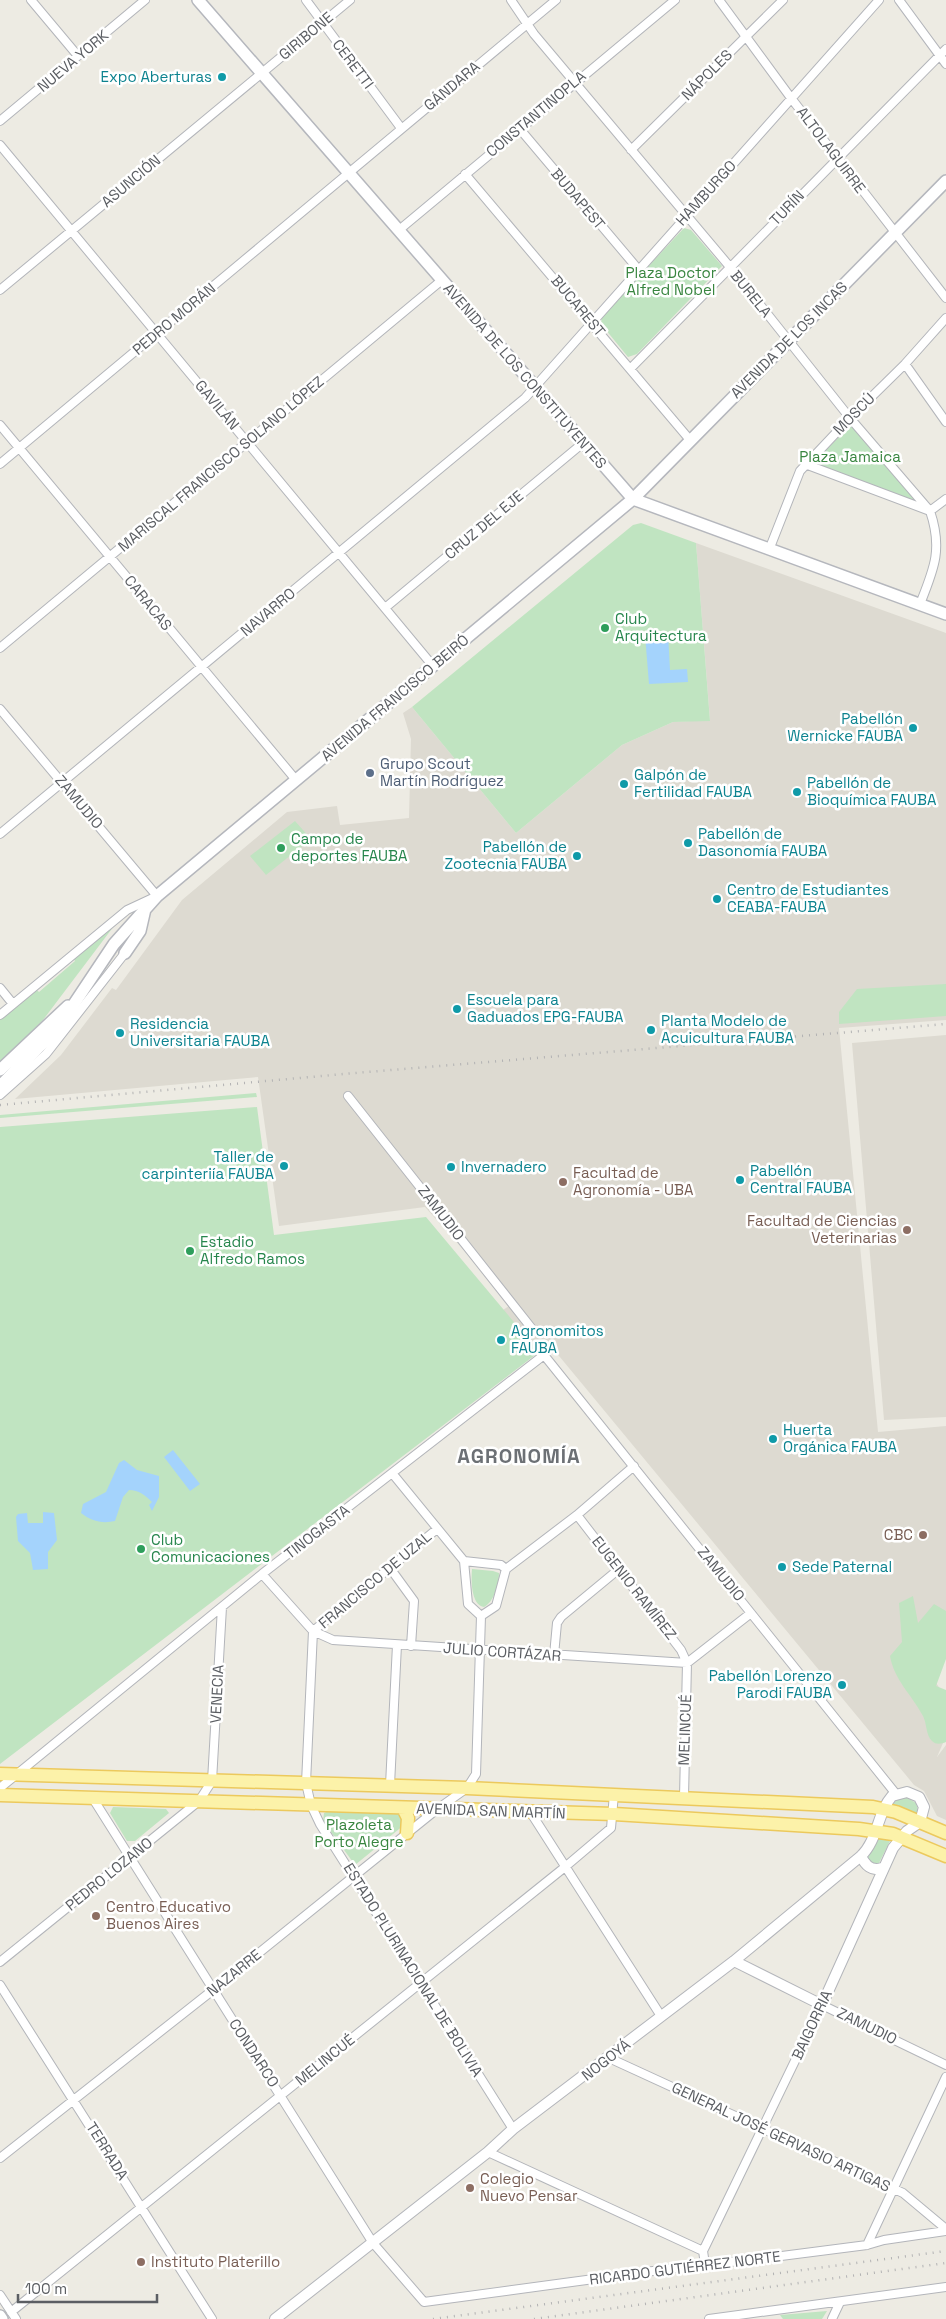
<svg xmlns="http://www.w3.org/2000/svg" width="946" height="2319" font-family="'Space Grotesk',sans-serif">
<style>
.education{fill:#dddad1}
.green{fill:#c0e4c1}
.water{fill:#a4d3fc}
.lines{fill:none;stroke-linecap:round;stroke-linejoin:round}
.minor-casing{stroke:#b3b5ba;stroke-width:10}
.tertiary-casing{stroke:#b3b5ba;stroke-width:12}
.secondary-casing{stroke:#b5b7bd;stroke-width:14}
.primary-casing{stroke:#ecc95d;stroke-width:15}
.minor{stroke:#fff;stroke-width:8}
.tertiary{stroke:#fff;stroke-width:10}
.secondary{stroke:#fff;stroke-width:11}
.primary{stroke:#fcf2a9;stroke-width:12}
.rail{stroke:#b2b2b3;stroke-width:2.5;stroke-dasharray:1 6;stroke-linecap:butt}
.culture-dot{fill:#0f9aa8;stroke:#fff;stroke-width:2}
.leisure-dot{fill:#2e9e5b;stroke:#fff;stroke-width:2}
.service-dot{fill:#5c6f8a;stroke:#fff;stroke-width:2}
.education-dot{fill:#8d6e63;stroke:#fff;stroke-width:2}
.labels{text-anchor:middle;stroke-width:5;stroke-linejoin:round;paint-order:stroke}
.street-label{font-size:15px;fill:#5b5e63;stroke:#fff}
.culture-label{font-size:15px;fill:#0d838f;stroke:#fff;text-anchor:start}
.park-label{font-size:15px;fill:#38853f;stroke:#fff}
.leisure-label{font-size:15px;fill:#27864d;stroke:#fff;text-anchor:start}
.service-label{font-size:15px;fill:#4e5e75;stroke:#fff;text-anchor:start}
.education-label{font-size:15px;fill:#785e54;stroke:#fff;text-anchor:start}
.district-label{font-size:20px;font-weight:bold;letter-spacing:1px;fill:#6c7075;stroke:#fff}
</style>
<rect width="100%" height="100%" fill="#edebe3"/>
<path class="education" d="M696 543 946 633V1020L839 1028 878 1432 946 1426V1618L906 1637 946 1698V1736L937 1757 946 1745V1820L937 1816 924 1791 914 1785 905 1774 545 1339 499 1365 474 1330 512 1304 425 1207 279 1226 258 1077 15 1099 61 1055 112 988 116 990 182 900 287 812 337 806 340 825 409 818 411 739 403 713 412 707 516 833 622 745 673 722 710 720Z
M946 1035V1417L884 1420 852 1043Z"/>
<path class="green" d="M684 228 691 230 722 266 637 354 628 357 601 324 602 316Z
M851 425 919 505 812 464Z
M641 523 696 543 710 721 673 722 622 745 516 833 412 707 633 525Z
M295 821 311 839 266 875 250 856Z
M117 922 43 1020 0 1064V1019L36 989 39 992 75 961 73 958Z
M946 984V1016L839 1024V1012L857 989Z
M256 1093 257 1097 0 1118V1115Z
M257 1107 274 1235 426 1217 539 1352 0 1764V1127Z
M472 1569 493 1571 499 1573C499 1584 494 1602 484 1607 471 1605 471 1580 472 1569Z
M913 1596 918 1623 934 1604 946 1611V1659L936 1686 946 1690V1742C941 1744 936 1745 932 1741 926 1736 927 1724 923 1716 912 1695 894 1680 890 1656L902 1642 899 1603Z
M906 1797 916 1803 918 1810 916 1817 889 1807 898 1799Z
M113 1807 166 1809 169 1813 135 1841H127L110 1813Z
M328 1811 399 1812 404 1825 355 1865 323 1821 324 1813Z
M879 1838 890 1841 878 1865 876 1866 867 1859Z
M827 2311 822 2319H783L780 2315Z"/>
<path class="water" d="M668 633 670 670 687 669 688 682 649 684 645 635Z
M173 1450 200 1484 190 1491 164 1457Z
M124 1460 137 1470 159 1476V1497L152 1511 149 1505 152 1502C145 1495 139 1490 129 1490L123 1497 115 1521C102 1524 91 1521 81 1513L83 1504 106 1492 119 1463Z
M43 1512 54 1513 57 1540 48 1552V1569L33 1570 30 1553 18 1541 16 1517 18 1514 27 1513 28 1523H43Z"/>
<g class="lines">
<defs>
<path id="minor" d="M31 0 78 56
M306 0 401 128
M511 0 534 34 730 267 850 418 930 511C943 549 934 569 920 604
M719 0 791 98 946 298
M899 0 946 64
M0 121 145 0
M519 128 638 269
M0 145 433 666
M631 150 783 0
M465 174 690 440
M399 230 675 0
M0 290 350 0
M905 364 946 422
M630 369 946 49
M0 425 296 780
M0 464 556 0
M805 464 930 511 946 499
M769 550 800 471 850 418 905 364 946 318
M385 608 583 443
M0 648 442 280
M0 709 157 896 127 910 0 1015
M0 834 525 398 879 0
M0 988 13 1004
M0 1095 46 1054 125 953
M348 1096 533 1330
M392 1473 464 1561 468 1604 481 1616
M577 1515 681 1650 687 1663 684 1797
M437 1529 313 1631 306 1783 311 1805 320 1824 513 2129
M464 1561 501 1565 506 1569
M390 1568 414 1601 411 1646
M506 1569 577 1515 634 1466
M262 1574 313 1631 333 1640 687 1663 751 1613
M481 1616 496 1606 506 1569
M554 1655 557 1623 561 1617 619 1569
M390 1785 397 1645
M0 1788 262 1574 544 1355 896 1794
M92 1797 373 2243 424 2302 705 2264 742 2261 867 2245 884 2240 946 2231
M531 1813 661 2016
M0 1962 199 1801 212 1781 222 1607
M0 1985 212 2319
M609 2058 903 2193 946 2229
M488 2152 703 2251
M0 2158 213 1990 436 1810 467 1788 476 1774 481 1616
M867 2245 946 2077
M705 2264 703 2251 822 2005 946 2065
M0 2295 16 2319
M11 2312 565 1867 611 1828 614 1794
M709 2319 946 2287
M832 2319 840 2302"/>
<path id="tertiary" d="M861 1856C865 1865 872 1872 882 1868
M275 2319 488 2152 513 2129 734 1961 861 1856C878 1840 877 1813 892 1796L907 1792 919 1797 924 1807 920 1822 907 1831 893 1848 822 2005 734 1961"/>
<path id="secondary" d="M198 0 633 499 946 614
M125 953 140 931 145 909
M0 1070 68 1006
M0 1086 58 1028 114 944 157 896 633 499 946 181
M0 2316 2 2319"/>
<path id="primary" d="M0 1774 467 1788 873 1807 896 1812 946 1833
M0 1795 614 1814 859 1829 893 1834 946 1856
M403 1808 408 1818 407 1833"/>
</defs>
<use href="#minor" class="minor-casing"/>
<use href="#tertiary" class="tertiary-casing"/>
<use href="#secondary" class="secondary-casing"/>
<use href="#primary" class="primary-casing"/>
<use href="#minor" class="minor"/>
<use href="#tertiary" class="tertiary"/>
<use href="#secondary" class="secondary"/>
<use href="#primary" class="primary"/>
<path class="rail" d="M0 1105 355 1073 946 1024
M433 2319 946 2251
M534 2319 946 2263"/>
</g>
<g class="culture-dot">
<circle cx="222" cy="77" r="5"/>
<circle cx="913" cy="728" r="5"/>
<circle cx="624" cy="784" r="5"/>
<circle cx="797" cy="792" r="5"/>
<circle cx="688" cy="843" r="5"/>
<circle cx="577" cy="856" r="5"/>
<circle cx="717" cy="899" r="5"/>
<circle cx="457" cy="1009" r="5"/>
<circle cx="651" cy="1030" r="5"/>
<circle cx="120" cy="1033" r="5"/>
<circle cx="284" cy="1166" r="5"/>
<circle cx="451" cy="1167" r="5"/>
<circle cx="740" cy="1180" r="5"/>
<circle cx="501" cy="1340" r="5"/>
<circle cx="773" cy="1439" r="5"/>
<circle cx="782" cy="1567" r="5"/>
<circle cx="842" cy="1685" r="5"/>
</g>
<g class="leisure-dot">
<circle cx="605" cy="628" r="5"/>
<circle cx="281" cy="848" r="5"/>
<circle cx="190" cy="1251" r="5"/>
<circle cx="141" cy="1549" r="5"/>
</g>
<circle class="service-dot" cx="370" cy="773" r="5"/>
<g class="education-dot">
<circle cx="563" cy="1182" r="5"/>
<circle cx="907" cy="1230" r="5"/>
<circle cx="923" cy="1535" r="5"/>
<circle cx="96" cy="1916" r="5"/>
<circle cx="470" cy="2188" r="5"/>
<circle cx="141" cy="2262" r="5"/>
</g>
<g class="labels">
<g class="street-label">
<text transform="translate(306 36) rotate(-40)" y="5">GIRIBONE</text>
<text transform="translate(73 61) rotate(-40)" y="5">NUEVA YORK</text>
<text transform="translate(353 64) rotate(53)" y="5">CERETTI</text>
<text transform="translate(707 75) rotate(-45)" y="5">NÁPOLES</text>
<text transform="translate(452 86) rotate(-40)" y="5">GÁNDARA</text>
<text transform="translate(536 114) rotate(-40)" y="5">CONSTANTINOPLA</text>
<text transform="translate(831 150) rotate(53)" y="5">ALTOLAGUIRRE</text>
<text transform="translate(131 181) rotate(-40)" y="5">ASUNCIÓN</text>
<text transform="translate(706 193) rotate(-48)" y="5">HAMBURGO</text>
<text transform="translate(578 199) rotate(50)" y="5">BUDAPEST</text>
<text transform="translate(787 208) rotate(-46)" y="5">TURÍN</text>
<text transform="translate(751 294) rotate(51)" y="5">BURELA</text>
<text transform="translate(578 306) rotate(50)" y="5">BUCAREST</text>
<text transform="translate(174 319) rotate(-40)" y="5">PEDRO MORÁN</text>
<text transform="translate(789 340) rotate(-45)" y="5">AVENIDA DE LOS INCAS</text>
<text transform="translate(525 376) rotate(49)" y="5">AVENIDA DE LOS CONSTITUYENTES</text>
<text transform="translate(217 405) rotate(50)" y="5">GAVILÁN</text>
<text transform="translate(854 414) rotate(-45)" y="5">MOSCÚ</text>
<text transform="translate(221 464) rotate(-40)" y="5">MARISCAL FRANCISCO SOLANO LÓPEZ</text>
<text transform="translate(484 525) rotate(-40)" y="5">CRUZ DEL EJE</text>
<text transform="translate(148 603) rotate(51)" y="5">CARACAS</text>
<text transform="translate(268 612) rotate(-40)" y="5">NAVARRO</text>
<text transform="translate(395 698) rotate(-40)" y="5">AVENIDA FRANCISCO BEIRÓ</text>
<text transform="translate(79 802) rotate(50)" y="5">ZAMUDIO</text>
<text transform="translate(441 1213) rotate(52)" y="5">ZAMUDIO</text>
<text transform="translate(317 1532) rotate(-38)" y="5">TINOGASTA</text>
<text transform="translate(721 1574) rotate(51)" y="5">ZAMUDIO</text>
<text transform="translate(375 1580) rotate(-40)" y="5">FRANCISCO DE UZAL</text>
<text transform="translate(634 1588) rotate(52)" y="5">EUGENIO RAMÍREZ</text>
<text transform="translate(502 1652) rotate(4)" y="5">JULIO CORTÁZAR</text>
<text transform="translate(217 1694) rotate(-87)" y="5">VENECIA</text>
<text transform="translate(685 1730) rotate(-88)" y="5">MELINCUÉ</text>
<text transform="translate(491 1811) rotate(2)" y="5">AVENIDA SAN MARTÍN</text>
<text transform="translate(109 1874) rotate(-39)" y="5">PEDRO LOZANO</text>
<text transform="translate(413 1970) rotate(58)" y="5">ESTADO PLURINACIONAL DE BOLIVIA</text>
<text transform="translate(234 1973) rotate(-39)" y="5">NAZARRE</text>
<text transform="translate(812 2025) rotate(-65)" y="5">BAIGORRIA</text>
<text transform="translate(867 2026) rotate(26)" y="5">ZAMUDIO</text>
<text transform="translate(254 2053) rotate(57)" y="5">CONDARCO</text>
<text transform="translate(325 2060) rotate(-39)" y="5">MELINCUÉ</text>
<text transform="translate(606 2060) rotate(-38)" y="5">NOGOYÁ</text>
<text transform="translate(781 2137) rotate(25)" y="5">GENERAL JOSÉ GERVASIO ARTIGAS</text>
<text transform="translate(107 2151) rotate(58)" y="5">TERRADA</text>
<text transform="translate(685 2268) rotate(-7)" y="5">RICARDO GUTIÉRREZ NORTE</text>
</g>
<g class="culture-label">
<text x="212" y="82" text-anchor="end">Expo Aberturas</text>
<text x="903" y="724" text-anchor="end">Pabellón<tspan x="903" dy="17">Wernicke FAUBA</tspan></text>
<text x="634" y="780">Galpón de<tspan x="634" dy="17">Fertilidad FAUBA</tspan></text>
<text x="807" y="788">Pabellón de<tspan x="807" dy="17">Bioquímica FAUBA</tspan></text>
<text x="698" y="839">Pabellón de<tspan x="698" dy="17">Dasonomía FAUBA</tspan></text>
<text x="567" y="852" text-anchor="end">Pabellón de<tspan x="567" dy="17">Zootecnia FAUBA</tspan></text>
<text x="727" y="895">Centro de Estudiantes<tspan x="727" dy="17">CEABA-FAUBA</tspan></text>
<text x="467" y="1005">Escuela para<tspan x="467" dy="17">Gaduados EPG-FAUBA</tspan></text>
<text x="661" y="1026">Planta Modelo de<tspan x="661" dy="17">Acuicultura FAUBA</tspan></text>
<text x="130" y="1029">Residencia<tspan x="130" dy="17">Universitaria FAUBA</tspan></text>
<text x="274" y="1162" text-anchor="end">Taller de<tspan x="274" dy="17">carpinteriía FAUBA</tspan></text>
<text x="461" y="1172">Invernadero</text>
<text x="750" y="1176">Pabellón<tspan x="750" dy="17">Central FAUBA</tspan></text>
<text x="511" y="1336">Agronomitos<tspan x="511" dy="17">FAUBA</tspan></text>
<text x="783" y="1435">Huerta<tspan x="783" dy="17">Orgánica FAUBA</tspan></text>
<text x="792" y="1572">Sede Paternal</text>
<text x="832" y="1681" text-anchor="end">Pabellón Lorenzo<tspan x="832" dy="17">Parodi FAUBA</tspan></text>
</g>
<g class="park-label">
<text x="671" y="278">Plaza Doctor<tspan x="671" dy="17">Alfred Nobel</tspan></text>
<text x="850" y="462">Plaza Jamaica</text>
<text x="359" y="1830">Plazoleta<tspan x="359" dy="17">Porto Alegre</tspan></text>
</g>
<g class="leisure-label">
<text x="615" y="624">Club<tspan x="615" dy="17">Arquitectura</tspan></text>
<text x="291" y="844">Campo de<tspan x="291" dy="17">deportes FAUBA</tspan></text>
<text x="200" y="1247">Estadio<tspan x="200" dy="17">Alfredo Ramos</tspan></text>
<text x="151" y="1545">Club<tspan x="151" dy="17">Comunicaciones</tspan></text>
</g>
<g class="service-label">
<text x="380" y="769">Grupo Scout<tspan x="380" dy="17">Martín Rodríguez</tspan></text>
</g>
<g class="education-label">
<text x="573" y="1178">Facultad de<tspan x="573" dy="17">Agronomía - UBA</tspan></text>
<text x="897" y="1226" text-anchor="end">Facultad de Ciencias<tspan x="897" dy="17">Veterinarias</tspan></text>
<text x="913" y="1540" text-anchor="end">CBC</text>
<text x="106" y="1912">Centro Educativo<tspan x="106" dy="17">Buenos Aires</tspan></text>
<text x="480" y="2184">Colegio<tspan x="480" dy="17">Nuevo Pensar</tspan></text>
<text x="151" y="2267">Instituto Platerillo</text>
</g>
<g class="district-label">
<text x="519" y="1463">AGRONOMÍA</text>
</g>
</g>
<path d="M18 2294v8h139v-8" fill="none" stroke="#5b5e63" stroke-width="2.5"/>
<text x="25" y="2294" font-size="15" fill="#5b5e63" stroke="#ffffff" stroke-width="4" paint-order="stroke">100 m</text>
</svg>
